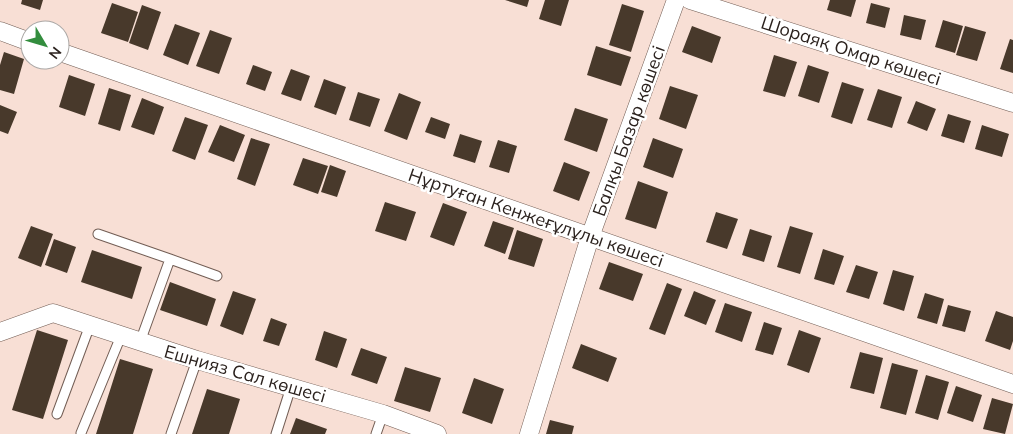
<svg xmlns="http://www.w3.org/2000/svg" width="1013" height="434" font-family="Mulish,sans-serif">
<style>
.building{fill:#48392b}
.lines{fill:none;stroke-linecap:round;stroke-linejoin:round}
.lane-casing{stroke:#725d54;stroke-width:11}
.street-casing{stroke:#725d54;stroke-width:19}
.lane{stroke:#fff;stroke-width:9}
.street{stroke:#fff;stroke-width:18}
.labels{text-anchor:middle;stroke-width:5;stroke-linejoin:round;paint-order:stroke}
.street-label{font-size:18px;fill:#2b221e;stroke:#fff}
</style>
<rect width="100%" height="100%" fill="#f8dfd5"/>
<path class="building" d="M22 0H43L40 10 21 4Z
M505 0H529L527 7Z
M545 0H569L561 26 539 19Z
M830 0H856L851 17 827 10Z
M112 3 138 12 128 42 101 33Z
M871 3 890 8 885 28 866 23Z
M622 4 644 11 631 52 609 45Z
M142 5 161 12 148 50 129 43Z
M904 15 926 20 921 40 900 35Z
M943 20 963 26 955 53 935 47Z
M175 24 200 33 188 65 163 55Z
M692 26 721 37 712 63 682 52Z
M965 26 986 32 977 61 956 55Z
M210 30 232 38 219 74 196 66Z
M1010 39 1013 40V73L1000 69Z
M596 46 631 57 621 86 587 75Z
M4 52 24 59 14 94 0 90V65Z
M774 55 797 62 785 97 763 91Z
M253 65 272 72 265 91 246 84Z
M808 65 829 72 819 103 798 96Z
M291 69 310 76 301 101 281 94Z
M69 75 95 84 85 116 59 107Z
M324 79 346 87 336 115 314 107Z
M842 82 864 89 852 124 831 117Z
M670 86 698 95 686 129 659 119Z
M109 88 131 95 120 131 98 124Z
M878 89 902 97 892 128 867 120Z
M358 92 380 99 370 127 349 120Z
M399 93 421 102 407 140 384 131Z
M142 98 164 107 154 135 131 127Z
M916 101 936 109 927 131 907 123Z
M0 105 17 112 8 134 0 131Z
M575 108 608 119 597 152 564 140Z
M948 114 971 121 964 143 941 136Z
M185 117 208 125 195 160 172 151Z
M431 117 450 124 445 139 425 132Z
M220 125 245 135 234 162 208 152Z
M982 125 1009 134 1002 157 975 149Z
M460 134 482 141 475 163 453 156Z
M251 138 270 144 255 186 237 179Z
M653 138 683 149 673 178 643 167Z
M498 140 517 146 509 173 489 167Z
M303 158 328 166 318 194 293 185Z
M564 162 590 172 579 201 553 191Z
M330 165 346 171 337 197 321 192Z
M638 181 668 192 656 229 625 219Z
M385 202 416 212 406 241 375 231Z
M443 203 467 212 454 246 430 237Z
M716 212 738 219 727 249 706 242Z
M493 221 514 228 505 254 484 246Z
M31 226 53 234 41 267 18 258Z
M790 226 813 233 800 274 777 267Z
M750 229 772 236 764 262 742 255Z
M517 230 543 239 534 267 508 259Z
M54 239 76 247 67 273 45 265Z
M823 249 844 256 834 285 814 279Z
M92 250 142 267 132 299 81 282Z
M609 262 643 274 633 301 599 289Z
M856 265 878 272 869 299 846 292Z
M893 270 914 276 904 311 883 304Z
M170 282 216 299 207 326 160 310Z
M667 283 682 289 665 335 649 329Z
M233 291 256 299 243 335 220 326Z
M694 291 716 300 706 325 684 316Z
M925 293 944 299 937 324 917 318Z
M725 303 752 312 742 342 715 332Z
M948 305 971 311 965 332 942 326Z
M996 311 1013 317V341L1010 350 985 341Z
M271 318 287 324 279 346 263 341Z
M764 322 782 328 773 355 755 350Z
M37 330 68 340 43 419 12 410Z
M799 330 821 338 809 373 787 365Z
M324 331 347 339 337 368 315 360Z
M581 344 617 358 608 382 572 368Z
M361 348 387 357 377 384 351 375Z
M860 352 883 358 874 394 850 388Z
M120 359 153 369 133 434H96Z
M892 363 918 370 906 415 880 408Z
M405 367 441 378 430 412 394 401Z
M926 375 949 382 938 420 915 413Z
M474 378 504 389 492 424 462 413Z
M956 386 982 395 973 422 947 413Z
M207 389 240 399 229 434H192Z
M992 398 1013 404 1005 434 983 429Z
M296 418 327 429 325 434H290Z
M550 420 574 426 572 434H546Z"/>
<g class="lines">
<defs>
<path id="lane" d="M98 234 170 259
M140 342 170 259 217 276
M57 414 90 325
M81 433 121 336
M171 434 197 360
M276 434 291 387
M376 434 383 414"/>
<path id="street" d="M690 0 1013 103
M0 31 30 42
M60 52 1013 384
M0 332 53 313 197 360 383 414 437 434
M529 434 590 237 676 0"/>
</defs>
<use href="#lane" class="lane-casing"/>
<use href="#street" class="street-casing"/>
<use href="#lane" class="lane"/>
<use href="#street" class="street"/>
</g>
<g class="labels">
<g class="street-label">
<text transform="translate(851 51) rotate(18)" y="6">Шораяқ Омар көшесі</text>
<text transform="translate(629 131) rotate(-70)" y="6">Балқы Базар көшесі</text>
<text transform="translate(536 218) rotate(19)" y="6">Нұртуған Кенжеғұлұлы көшесі</text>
<text transform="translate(245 374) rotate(16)" y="6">Ешнияз Сал көшесі</text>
</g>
</g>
<g transform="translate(45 45) rotate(128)"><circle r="24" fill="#ffffff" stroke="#aaa7a5"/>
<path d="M0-4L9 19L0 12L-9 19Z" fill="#338d3e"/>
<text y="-8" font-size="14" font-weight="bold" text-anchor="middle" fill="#2b221e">N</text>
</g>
</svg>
